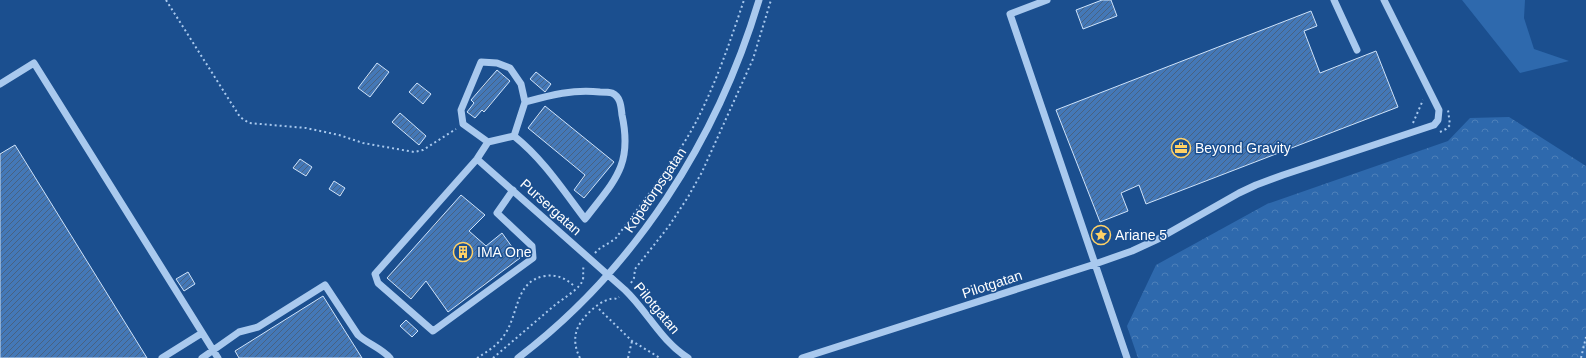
<svg xmlns="http://www.w3.org/2000/svg" width="1586" height="358" font-family="Helvetica,sans-serif">
<style>
.green{fill:#2e69ad}
.forest{fill:url(#forest-crowns)}
.building{fill:url(#building-hatch);stroke:#cfe3fa}
.lines{fill:none;stroke-linecap:round;stroke-linejoin:round}
.path{stroke:#a9c9ee;stroke-width:2;stroke-dasharray:2 3;stroke-linecap:butt}
.minor{stroke:#a9c9ee;stroke-width:7}
.labels{text-anchor:middle;stroke-width:3;stroke-linejoin:round;paint-order:stroke}
.poi-label{font-size:14px;fill:#fff;stroke:#1b4f8f;text-anchor:start}
.street-label{font-size:14px;fill:#fff;stroke:#1b4f8f}
</style>
<defs>
<pattern id="forest-crowns" width="20" height="18" patternUnits="userSpaceOnUse"><rect width="20" height="18" fill="#2e69ad"/><path d="M2 6a3 3 0 1 1 6 0M12 15a3 3 0 1 1 6 0" fill="none" stroke="#4d80b9"/></pattern>
<pattern id="building-hatch" width="6" height="6" patternUnits="userSpaceOnUse"><rect width="6" height="6" fill="#4478b7"/><path d="M-1 1l2-2M0 6l6-6M5 7l2-2" fill="none" stroke="#486282"/></pattern>
</defs>
<rect width="100%" height="100%" fill="#1b4f8f"/>
<path class="green" d="M1462 0H1525L1524 18 1534 49 1569 61 1520 73Z"/>
<path class="forest" d="M1509 117 1586 166V358H1138L1127 326 1156 265 1267 204 1448 141 1470 118Z"/>
<path class="building" d="M1102 0H1111L1117 16 1083 29 1076 10Z
M1311 11 1317 26 1304 31 1320 73 1376 51 1398 107 1146 204 1139 185 1121 193 1128 211 1100 222 1056 110Z
M377 63 389 72 370 97 358 88Z
M497 70 510 81 484 112 482 110 475 118 467 112 474 103 471 100Z
M536 72 551 84 545 92 530 79Z
M417 83 431 94 423 104 409 92Z
M545 106 614 162 584 198 574 190 585 175 528 128Z
M400 113 426 136 419 145 392 122Z
M15 145 147 358H0V154Z
M300 159 312 167 306 176 293 168Z
M334 181 345 188 340 196 329 189Z
M461 195 485 215 469 231 486 246 502 233 520 258 448 312 426 281 411 299 387 278Z
M188 272 195 284 184 291 176 279Z
M323 296 362 358H239L235 351Z
M406 320 418 331 412 337 400 326Z"/>
<g class="lines">
<path class="path" d="M166 0 240 117 249 123 306 128 339 135 363 143 414 152 423 150 456 129
M1413 123 1423 100
M1440 132 1446 129 1450 125 1448 110
M595 253C601 246 609 244 616 238 644 200 674 163 696 122 716 83 730 42 744 0
M631 283 634 278 635 269 669 226 688 197 702 172 753 59 771 0
M599 309 632 341 660 358
M477 358C487 352 498 345 505 334 519 313 515 281 545 276 556 274 565 278 573 285
M493 358 556 304C563 299 582 287 583 279 584 274 582 271 584 266
M580 358C576 350 574 342 576 333 578 320 603 295 617 299L619 297
M628 358 632 341
M1581 358 1586 337"/>
<path class="minor" d="M1047 0 1010 14 1127 358
M1334 0 1357 50
M0 84 34 63 218 358
M514 136 525 102 521 84 510 68 497 63 481 62 461 110 463 124 488 142 514 136C543 159 563 190 585 219 614 181 633 166 622 115 621 107 621 97 612 93 609 92 604 92 600 92 573 89 551 95 525 102
M488 142 477 159 375 274 378 283 433 331 533 258 532 246 497 213 513 190
M477 159 625 290C648 312 661 341 688 358
M162 358 202 333
M202 358 239 332 258 327 325 285 358 335C368 344 381 348 390 358
M518 358C635 269 717 140 759 0
M802 358 1095 264 1132 251 1158 239 1239 193 1256 185 1283 175 1434 125 1438 120 1439 110 1384 0"/>
</g>
<defs>
<symbol id="office-ring" viewBox="-11 -11 22 22"><circle r="9.5" fill="#1b4f8f" stroke="#ffd166" stroke-width="1.5"/><path d="M-6-3h4V-5.5h4V-3h4V5H-6ZM-1-4.5V-3h2v-1.5ZM-6 0V1H6V0Z" fill="#ffd166"/></symbol>
<symbol id="sight-ring" viewBox="-11 -11 22 22"><circle r="9.5" fill="#1b4f8f" stroke="#ffd166" stroke-width="1.5"/><path d="M0-6L1.8-2.2L6-1.7L2.9 1.2L3.7 5.4L0 3.3L-3.7 5.4L-2.9 1.2L-6-1.7L-1.8-2.2Z" fill="#ffd166"/></symbol>
<symbol id="building-ring" viewBox="-11 -11 22 22"><circle r="9.5" fill="#1b4f8f" stroke="#ffd166" stroke-width="1.5"/><path d="M-4-6H4V6H1V3H-1V6H-4ZM-2.5-4.3h1.7v1.8h-1.7ZM.8-4.3h1.7v1.8H.8ZM-2.5-1h1.7V.8h-1.7ZM.8-1h1.7V.8H.8Z" fill="#ffd166"/></symbol>
</defs>
<g fill-rule="evenodd">
<use href="#office-ring" x="1170" y="137" width="22" height="22"/>
<use href="#sight-ring" x="1090" y="224" width="22" height="22"/>
<use href="#building-ring" x="452" y="241" width="22" height="22"/>
</g>
<g class="labels">
<g class="poi-label">
<text x="1195" y="153">Beyond Gravity</text>
<text x="1115" y="240">Ariane 5</text>
<text x="477" y="257">IMA One</text>
</g>
<g class="street-label">
<text transform="translate(655 190) rotate(-56)" y="5">Köpetorpsgatan</text>
<text transform="translate(551 207) rotate(42)" y="5">Pursergatan</text>
<text transform="translate(992 284) rotate(-18)" y="5">Pilotgatan</text>
<text transform="translate(657 308) rotate(50)" y="5">Pilotgatan</text>
</g>
</g>
</svg>
